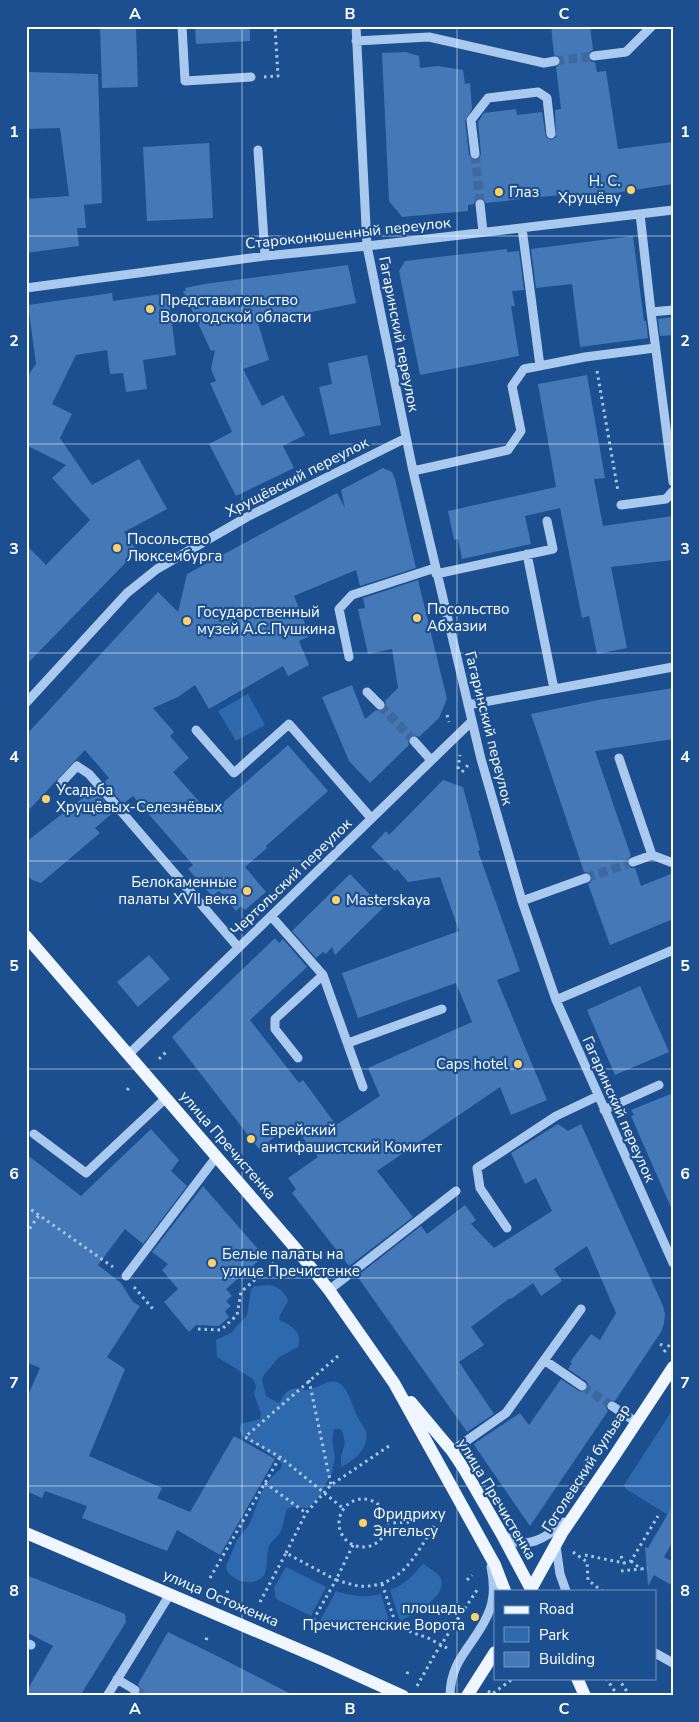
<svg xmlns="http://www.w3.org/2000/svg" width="699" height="1722" font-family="'Nunito Sans',sans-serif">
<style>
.green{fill:#2e69ad}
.building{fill:#4478b7}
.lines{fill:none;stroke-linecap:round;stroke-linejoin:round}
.minor-tunnel{stroke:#3d69a0;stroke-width:9;stroke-dasharray:9 4.5;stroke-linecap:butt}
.path{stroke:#a9c9ee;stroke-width:3;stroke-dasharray:2.5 4;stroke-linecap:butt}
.minor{stroke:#a9c9ee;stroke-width:9}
.major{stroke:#f0f6ff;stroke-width:12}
.grid{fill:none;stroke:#fff;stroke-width:1;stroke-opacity:0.55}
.poi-dot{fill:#ffd166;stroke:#1b4f8f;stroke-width:2}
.labels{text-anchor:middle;stroke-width:4.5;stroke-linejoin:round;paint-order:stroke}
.poi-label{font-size:15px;fill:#fff;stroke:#1b4f8f;text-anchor:start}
.street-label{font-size:15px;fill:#fff;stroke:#1b4f8f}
.neatline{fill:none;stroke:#fff;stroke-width:2}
.grid-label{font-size:16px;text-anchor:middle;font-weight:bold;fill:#fff}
</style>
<rect width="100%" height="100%" fill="#1b4f8f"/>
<path class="green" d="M248 694 265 725 236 741 218 711Z
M270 1285C279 1287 286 1293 288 1301L280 1315 279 1320C292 1325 303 1333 298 1347L278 1358 264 1375 262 1380 266 1396 279 1403C283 1396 287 1389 296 1388 300 1388 303 1391 307 1390 317 1389 327 1379 337 1382 347 1386 351 1402 355 1411 357 1419 364 1425 366 1432 370 1448 353 1462 341 1467V1457L345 1443 343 1433 340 1429H334L332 1440 335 1457 332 1473 323 1489 322 1494 308 1508 293 1507 287 1509C284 1516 284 1524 281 1531 278 1537 272 1540 269 1546 266 1555 268 1565 265 1573 261 1583 246 1584 238 1580 232 1576 227 1574 226 1566L237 1540 249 1525 262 1491 270 1479 280 1469 282 1465 280 1461C274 1457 268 1453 262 1449 253 1443 235 1437 241 1424L260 1419 261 1414 254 1394 256 1386 253 1379 217 1357 216 1340 231 1333 247 1315 251 1289 255 1286Z
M673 1409V1511L670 1516 626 1489 624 1485Z
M423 1564C429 1568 438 1572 441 1579 447 1597 413 1615 400 1621L390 1590C405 1585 413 1575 423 1564Z
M286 1567 326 1587 311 1616 276 1599 274 1588Z
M336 1591C352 1596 365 1598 381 1594L390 1624C365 1630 345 1628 320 1621Z"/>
<path class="building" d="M100 26H136L138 87 102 88Z
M195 26H250V41L196 44Z
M551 26H590L593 50 588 53V57L591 62H595L597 72 606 71 618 149 673 142V184L570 200 569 194 486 203 483 199 479 198 475 201 474 204 468 205V211L402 217 389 201 382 53 406 52 419 56 420 68 438 66 463 70 465 84 470 83 472 109 465 121 469 155 472 159 476 160 479 159 481 154 478 122 484 113 516 109 517 115 542 112 546 137 551 140 556 137 555 110 561 109 556 67 559 65 561 60 559 57 554 55Z
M26 72 98 74 102 203 84 205 86 228H77L79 246 26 253V199L69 196 60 128 26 129Z
M209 143 213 218 147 221 143 147Z
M633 236 644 321H646L648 338 580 347 572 284 536 288 531 249Z
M507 249V252L519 251 524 290 512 291 515 306H511L519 356 420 375 399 271 405 261Z
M348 265 356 303 258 323 269 360 243 369 262 406 283 395 305 435 283 446 294 468 236 496 209 444 232 432 210 383 216 381 211 369 215 350 211 351 183 291H186L185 288 204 284Z
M112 293 113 301 168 293 176 355 143 360 147 389 126 392 123 373 110 374 107 350 76 355 52 404 72 414 60 438 92 485 139 459 167 509 124 532 137 551 26 665V545L46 565 90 520 52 478 66 465 26 445V378L36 364 28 305Z
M673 317V335L660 336 658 319Z
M367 355 381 425 330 435 319 387 332 384 328 363Z
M587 375 605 478 594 479 603 526 673 516V560L611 567 627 648 597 654 589 616 582 618 560 508 525 516 531 544 462 559 458 539 454 540 448 511 556 487 538 384Z
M383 468 392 472 395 479 416 568 360 586 356 570 294 596 310 636 299 641 309 665 288 676 283 666 209 709 195 685 178 697 153 708 174 732 170 736 189 758 173 772 210 814 288 745 328 791 266 846 267 848 245 867 266 892 245 910 241 906 236 911 219 891 212 896 188 869 193 865 133 796 123 804 104 782 109 778 85 750 26 813V735L158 592 178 612 187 574 337 493 345 508 341 490Z
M418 580 447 699 439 718 419 737 413 735 410 737 408 742 409 745 370 783 349 761 322 697 352 685 365 719 376 710 381 711 385 709 386 704 385 701 398 688 392 649 368 654 358 609 365 608 363 598Z
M673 688V739L595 751 631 856 627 860V865L631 868H635L641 886 673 873V919L610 945 588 884 591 882 592 876 590 873 584 872 531 714 598 700Z
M443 780 463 787 480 850 478 851 520 971 497 980 547 1100 511 1115 500 1087 377 1171 413 1217 349 1266 292 1193 296 1189 288 1178 318 1157 292 1124 259 1149 172 1037 275 938 279 943 283 939 307 967 250 1020 299 1083 303 1080 336 1125 380 1096 368 1068 472 1022 456 983 358 1018 342 973 459 931 440 877 408 882 397 869 395 871 371 847 386 831 389 835Z
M94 789 114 812 95 828 100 833 41 883 32 880 26 874V842Z
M350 874 383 908 335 955 332 947 326 954 323 952 316 958 292 931Z
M149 955 170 979 138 1007 117 982Z
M640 986 669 1052 615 1075 587 1010Z
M673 1093V1212L631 1116 634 1115 631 1110Z
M558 1124 568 1131 581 1124 663 1306 665 1314 664 1323 661 1332 615 1401 610 1400 607 1403 606 1408 608 1411 530 1526 474 1445 475 1443 520 1413 529 1425 561 1379 579 1391 584 1392 587 1389 588 1384 586 1381 568 1369 572 1363 570 1362 591 1334 600 1340 616 1313 587 1246 554 1269 562 1281 541 1296 533 1283 511 1299 510 1298 471 1327 484 1345 459 1362 494 1414 467 1432 357 1276 421 1226 427 1234 465 1205 476 1220 471 1224 494 1248 552 1211 536 1178 525 1184 511 1153Z
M151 1129 179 1160 171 1171 187 1186 143 1244 125 1229 98 1265 121 1283 133 1302 140 1306 107 1357 125 1369 89 1456 162 1488 157 1498 190 1512 234 1436 275 1459 220 1555 177 1530 167 1551 82 1518 87 1506 45 1491 42 1498 26 1491V1400L40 1368 26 1362V1154L81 1196Z
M203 1186 264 1256 226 1289 232 1296 226 1301 231 1306 225 1311 229 1317 219 1326 196 1325 189 1332 164 1302 178 1289 162 1270 168 1264 152 1252Z
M673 1505V1541L664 1557 673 1562V1586L654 1575 648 1586 645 1547 648 1548Z
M26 1575 125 1614 126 1622 80 1696H26V1692L53 1646 26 1632Z
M168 1632 217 1656 295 1696H137L141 1691 138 1684Z"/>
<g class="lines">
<path class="minor-tunnel" d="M555 61 594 56
M475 154 480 204
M380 705 414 741
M586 878 633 862
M582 1386 612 1406
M135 1690 146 1696"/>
<path class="path" d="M264 77 278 76 275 26
M597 371 618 491
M447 715 449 722
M458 769 460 755
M462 772 468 765
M159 1059 166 1052
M127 1090 130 1087
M26 1206 113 1267
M26 1234 39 1215
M134 1287 153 1309
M672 1315H673
M198 1329 221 1330 237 1315 241 1292 274 1263
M660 1344 664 1346
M664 1352 673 1340
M338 1356 245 1437 280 1457 344 1509
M309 1380 331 1485
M265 1483 306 1513
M339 1523a24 24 0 1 1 48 0a24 24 0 1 1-48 0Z
M387 1523 416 1522 426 1512
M353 1545 336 1580C344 1582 352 1585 359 1586 400 1589 415 1556 434 1526
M573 1552 587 1562 588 1580 602 1591
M286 1553 306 1513 331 1485 389 1446
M585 1555 624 1563 631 1561 658 1516
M621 1556 624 1563
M631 1561 641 1569 648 1568
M621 1571 641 1569
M210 1578 280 1457
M467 1580 472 1575
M382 1584 397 1627 428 1638 449 1649
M227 1593 229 1588
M260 1602 286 1553 336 1580 311 1624
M671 1602 673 1601
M206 1640 208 1635
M407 1674 409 1668
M606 1678 618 1696
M618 1678 630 1696
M417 1686 435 1654 477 1590
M488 1691 492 1694 514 1678"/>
<path class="minor" d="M182 26 185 81 251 77
M356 26 367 246 413 471 481 759 522 901 556 1000 673 1263
M356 41 429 37 544 63 555 61
M594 56 626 52 652 26
M258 150 265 256
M475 154 471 120 488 98 538 92 547 98 551 134
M480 204 483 232
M640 214 651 312 673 310
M522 228 540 366
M26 288 265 256 367 246 673 210
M651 312 673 482
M413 471 508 450 521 431 512 386 524 369 585 357 655 348
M621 505 666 499 673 491
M527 554 554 689
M436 574 553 549 547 521
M349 657 339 609 352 595 435 568
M367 692 380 705
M26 703 127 593 157 569 247 517 406 438
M468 705 673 667
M196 730 234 773 289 724 371 818
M414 741 431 760
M619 758 652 855
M62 782 77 766 89 774 238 947
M633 862 652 855 673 863
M522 901 586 878
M271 916 323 975 363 1087
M556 1000 673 950
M348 1043 442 1009
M129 1054 472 721
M298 1058 275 1029V1019L323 975
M604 1110 659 1085
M34 1134 86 1173 166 1098
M507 1228 480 1188 477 1168 556 1116 598 1096
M126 1276 217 1156
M329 1290 456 1191
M544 1360 582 1386
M612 1406 636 1422
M452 1451 506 1413 581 1309
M504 1535C523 1553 548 1537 564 1522
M556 1546 560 1574 566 1591
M26 1643 31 1645
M655 1653 673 1663
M117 1679 135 1690
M107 1696 170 1594
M450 1696C450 1656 479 1642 490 1609 495 1595 494 1581 491 1567"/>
<path class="major" d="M26 936 297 1250 329 1290 394 1383 495 1565 505 1591
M411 1402 452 1451 464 1469 501 1533 532 1591
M26 1533 326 1661 403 1696
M530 1591 562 1533 613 1458 673 1367
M577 1678 585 1696
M467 1696 495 1652"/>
</g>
<path class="grid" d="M242 26V1696M457 26V1696M26 236H673M26 444H673M26 653H673M26 861H673M26 1069H673M26 1278H673M26 1486H673"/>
<g class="poi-dot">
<circle cx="631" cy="190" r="5"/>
<circle cx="499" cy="192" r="5"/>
<circle cx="150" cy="309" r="5"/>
<circle cx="117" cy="548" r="5"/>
<circle cx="417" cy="618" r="5"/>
<circle cx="187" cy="621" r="5"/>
<circle cx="46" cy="799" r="5"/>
<circle cx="247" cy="891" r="5"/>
<circle cx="336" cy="900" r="5"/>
<circle cx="518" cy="1064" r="5"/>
<circle cx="251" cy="1139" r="5"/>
<circle cx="212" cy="1263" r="5"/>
<circle cx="363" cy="1523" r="5"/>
<circle cx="475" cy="1617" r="5"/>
</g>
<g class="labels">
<g class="poi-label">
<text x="621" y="186" text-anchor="end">Н. С.<tspan x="621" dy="17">Хрущёву</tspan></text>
<text x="509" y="197">Глаз</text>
<text x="160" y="305">Представительство<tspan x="160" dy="17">Вологодской области</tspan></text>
<text x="127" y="544">Посольство<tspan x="127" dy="17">Люксембурга</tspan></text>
<text x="427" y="614">Посольство<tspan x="427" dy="17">Абхазии</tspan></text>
<text x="197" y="617">Государственный<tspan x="197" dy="17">музей А.С.Пушкина</tspan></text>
<text x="56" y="795">Усадьба<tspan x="56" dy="17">Хрущёвых-Селезнёвых</tspan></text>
<text x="237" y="887" text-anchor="end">Белокаменные<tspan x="237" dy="17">палаты XVII века</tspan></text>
<text x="346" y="905">Masterskaya</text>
<text x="508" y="1069" text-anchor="end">Caps hotel</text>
<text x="261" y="1135">Еврейский<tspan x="261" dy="17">антифашистский Комитет</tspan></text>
<text x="222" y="1259">Белые палаты на<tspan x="222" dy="17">улице Пречистенке</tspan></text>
<text x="373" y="1519">Фридриху<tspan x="373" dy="17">Энгельсу</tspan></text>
<text x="465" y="1613" text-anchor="end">площадь<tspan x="465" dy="17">Пречистенские Ворота</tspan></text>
</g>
<g class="street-label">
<text transform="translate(348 233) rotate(-6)" y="5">Староконюшенный переулок</text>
<text transform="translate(399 334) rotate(79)" y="5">Гагаринский переулок</text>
<text transform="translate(297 477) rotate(-27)" y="5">Хрущёвский переулок</text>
<text transform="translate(489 728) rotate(76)" y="5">Гагаринский переулок</text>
<text transform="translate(291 877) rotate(-44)" y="5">Чертольский переулок</text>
<text transform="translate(619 1109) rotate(66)" y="5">Гагаринский переулок</text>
<text transform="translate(228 1145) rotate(49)" y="5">улица Пречистенка</text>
<text transform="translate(586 1468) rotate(-57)" y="5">Гоголевский бульвар</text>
<text transform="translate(497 1499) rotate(59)" y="5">улица Пречистенка</text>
<text transform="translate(221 1598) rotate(23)" y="5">улица Остоженка</text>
</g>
</g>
<rect width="699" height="1722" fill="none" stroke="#1b4f8f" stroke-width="55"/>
<rect x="494" y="1590" width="162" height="90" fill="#1b4f8f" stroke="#7695bc"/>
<rect x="504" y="1606" width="25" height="8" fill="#f0f6ff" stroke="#7695bc"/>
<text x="539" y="1614" font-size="15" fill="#ffffff">Road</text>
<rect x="504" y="1627" width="25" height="15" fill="#2e69ad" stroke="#7695bc"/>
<text x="539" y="1640" font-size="15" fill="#ffffff">Park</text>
<rect x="504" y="1652" width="25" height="15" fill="#4478b7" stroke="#7695bc"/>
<text x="539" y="1664" font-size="15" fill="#ffffff">Building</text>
<rect x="28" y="28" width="644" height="1666" class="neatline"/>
<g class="grid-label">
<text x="135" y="19">A</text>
<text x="350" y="19">B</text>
<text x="564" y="19">C</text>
<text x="14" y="137">1</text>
<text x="685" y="137">1</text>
<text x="14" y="346">2</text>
<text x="685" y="346">2</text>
<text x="14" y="554">3</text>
<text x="685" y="554">3</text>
<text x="14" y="762">4</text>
<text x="685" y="762">4</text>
<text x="14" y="971">5</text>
<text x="685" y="971">5</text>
<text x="14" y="1179">6</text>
<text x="685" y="1179">6</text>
<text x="14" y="1388">7</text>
<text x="685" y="1388">7</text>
<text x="14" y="1596">8</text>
<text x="685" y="1596">8</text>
<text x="135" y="1714">A</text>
<text x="350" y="1714">B</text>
<text x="564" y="1714">C</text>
</g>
</svg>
